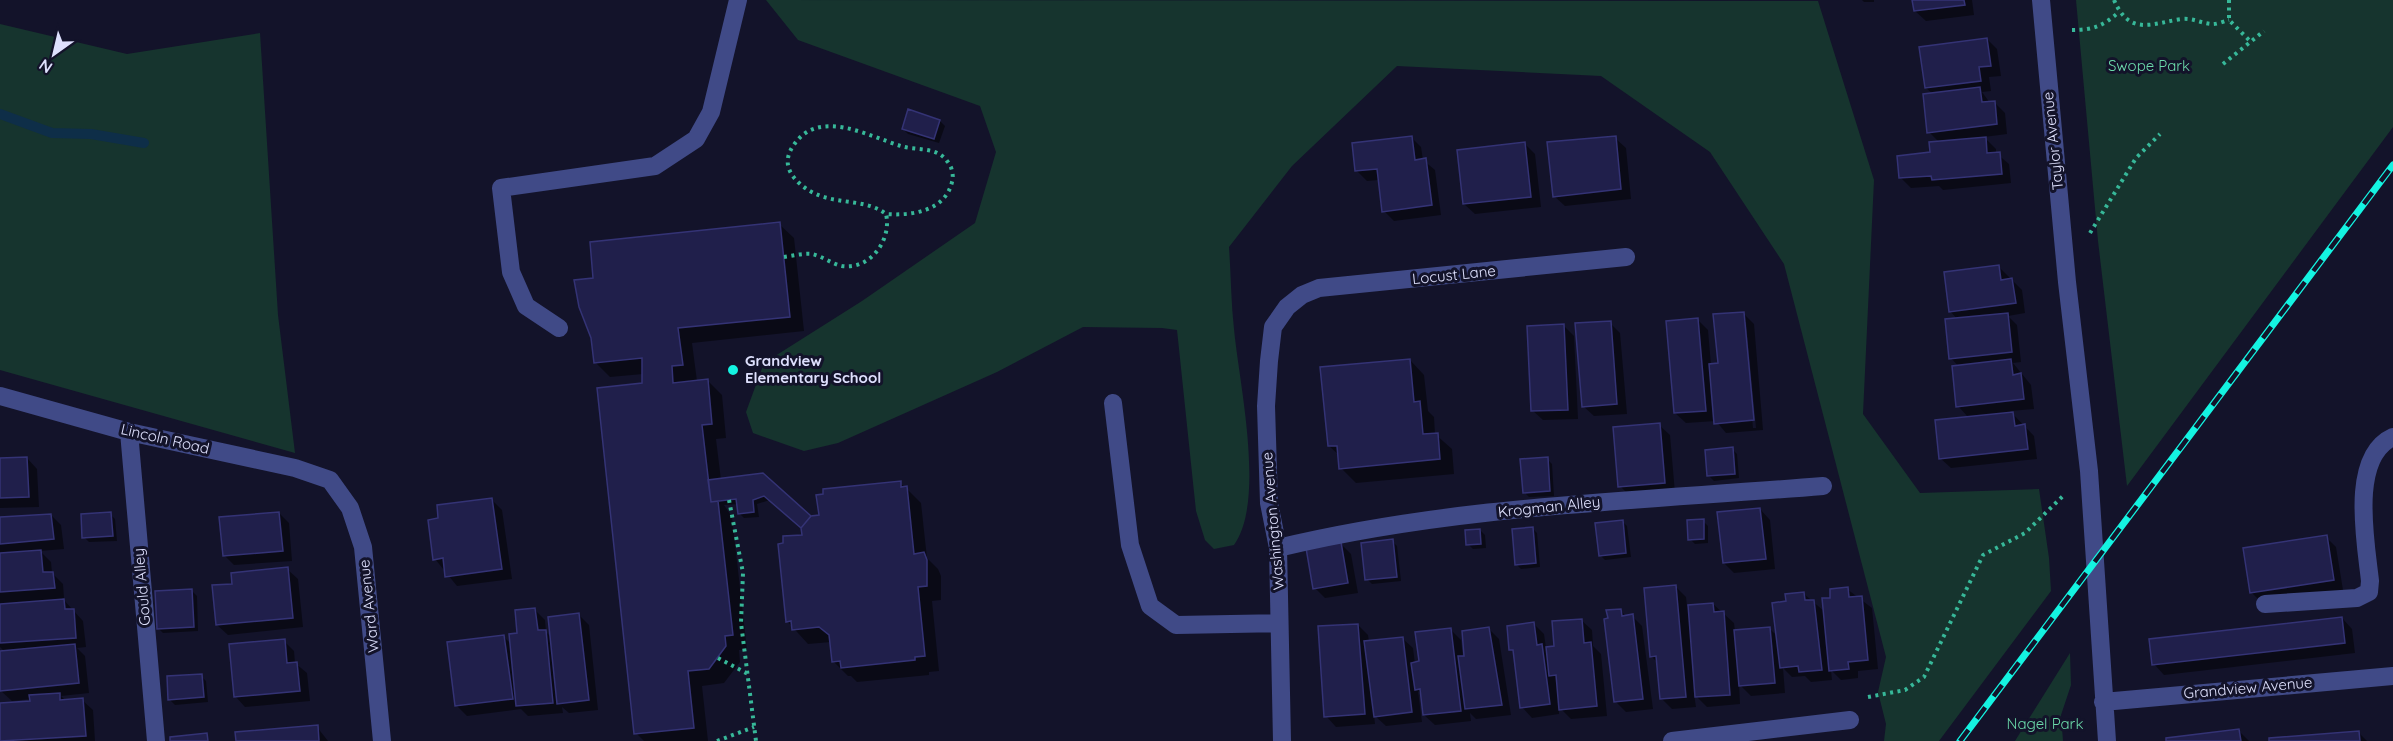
<svg xmlns="http://www.w3.org/2000/svg" width="2393" height="741" font-family="Quicksand,sans-serif">
<style>
.green{fill:#16342e}
.shadow{fill:#0007;fill-rule:evenodd}
.lines{fill:none;stroke-linecap:round;stroke-linejoin:round}
.stream{stroke:#0e2e48;stroke-width:10}
.building{fill:#201f4b;stroke:#343375;stroke-width:1.5}
.path{stroke:#37b899;stroke-width:4;stroke-dasharray:3 4.5;stroke-linecap:butt}
.minor{stroke:#404a87;stroke-width:18}
.rail-casing{stroke:#14f3e1;stroke-width:7}
.rail{stroke:#13132a;stroke-width:4.5;stroke-dasharray:14;stroke-linecap:butt}
.poi-dot{fill:#14f3e1;stroke:#13132a;stroke-width:2}
.labels{text-anchor:middle;stroke-width:6;stroke-linejoin:round;paint-order:stroke}
.park-label{font-size:15px;fill:#6cdbab;stroke:#13132a}
.street-label{font-size:15px;fill:#dee0fd;stroke:#13132a}
.poi-label{font-size:15px;font-weight:bold;fill:#dee0fd;stroke:#13132a;text-anchor:start}
</style>
<rect width="100%" height="100%" fill="#13132a"/>
<path class="green" d="M766 0 1818 1 1874 180 1863 414 1920 493 2039 489 2049 558 2051 591 1939 741H1884L1886 724 1878 692 1886 657 1784 264 1710 152 1601 76 1397 66 1292 166 1229 247C1231 275 1231 302 1234 329 1239 383 1266 500 1234 545L1214 549 1205 540 1196 511 1177 330 1162 328 1083 327 997 372 838 443 804 451 753 433 746 412 764 363 862 301 975 223 996 152 980 106 798 40Z
M2076 0H2393V127L2127 486 2098 241Z
M0 24 127 54 260 33 278 315 295 453 0 370Z
M2070 653 2071 685 2061 715 2063 741H2015Z"/>
<path class="shadow" d="M1862 0H1874V2H1864Z
M1914 0H1972L1974 15 1926 21 1915 11Z
M1987 39 1997 49 2001 76 1989 77 1991 91 1982 92 1990 103 1994 102 2005 113 2007 134 1984 137 1996 149V153L2009 164 2011 183 1943 190 1939 186 1911 188 1901 178 1932 154 1940 143 1929 132 1933 94 1926 88Z
M940 121 945 126 939 143 908 134 903 129Z
M1411 137 1421 147 1423 160 1435 170 1441 215 1394 221 1384 211 1379 180 1367 181 1357 171Z
M1615 138 1626 148 1631 199 1565 206 1554 196Z
M1525 144 1535 154 1541 207 1475 214 1464 204Z
M779 224 794 238 804 331 692 343 697 381 707 380 722 395 726 438 716 439 721 480 762 475 810 517 820 516 900 483 906 488 921 503 927 558 938 569 941 576V600L932 601 939 671 929 672V675L857 682 851 676H848L833 661 831 642 808 644 787 621 803 536 802 528 770 500 757 504 759 517 744 518 739 513 738 504 724 505 732 517 747 650H739L740 662 724 683 702 686 708 741H644L636 733 643 374 610 377 595 362V279Z
M1999 267 2022 290 2025 313 2008 316 2017 325 2021 362 2013 363 2031 385 2034 409 2010 411 2034 436 2037 459 1951 468 1940 458 1969 418 1958 406 1959 367 1951 358 1958 320 1950 311Z
M1743 313 1754 324 1763 430 1726 433 1716 421 1686 423 1675 413 1698 320 1708 330 1711 365 1720 364ZM1743 322H1746L1756 428H1753Z
M1610 323 1620 333 1627 414 1594 416 1583 406Z
M1564 326 1574 336 1578 419 1543 420 1532 410Z
M1410 360 1424 375 1428 411 1434 417 1435 434 1452 449 1454 474 1356 483 1341 468 1340 456 1329 446Z
M1659 425 1670 435 1675 493 1630 496 1620 486Z
M1732 449 1737 454 1739 478 1714 481 1709 476Z
M27 458 37 469 39 507 0 508V459Z
M1547 459 1552 464 1554 496 1529 497 1524 492Z
M491 499 502 510 512 579 457 586 435 559Z
M1760 509 1770 520 1775 569 1734 573 1724 563Z
M279 513 289 523 292 561 234 565 224 555Z
M110 514 115 519 117 541 89 542 84 537Z
M51 515 61 525 64 549 40 551 51 562 52 573 63 584 64 598H62L83 621 86 647 77 648 85 656 89 693 61 696 66 701 82 700 93 710 95 741H0V705L31 702V699L12 701 1 691 0 653 5 652 0 647V519Z
M1622 521 1627 526 1631 557 1605 560 1600 555Z
M1703 521 1708 526V543L1695 544 1690 539Z
M1532 528 1537 533 1540 567 1521 569 1516 564Z
M1480 530 1485 535 1486 548 1473 549 1468 544Z
M2326 537 2336 547 2343 590 2261 602 2251 592Z
M1392 541 1397 546 1401 581 1372 584 1367 579Z
M1341 544 1351 554 1358 593 1325 598 1315 588Z
M287 569 298 579 303 627 228 635 217 625 233 585Z
M1675 586 1686 597 1687 606 1713 604 1734 623 1735 631 1770 629 1778 637 1788 603 1803 593 1825 612 1832 599 1847 589 1872 608 1878 669 1858 671V678L1841 680 1831 670 1832 680 1811 682 1805 676 1792 677 1783 668 1785 693 1751 696 1739 684 1740 704 1707 707 1694 694 1696 707 1672 709 1662 699 1658 663 1651 656Z
M192 591 197 596 198 631 163 633 158 628Z
M535 610 545 620 546 632 551 637 579 615 589 625 598 710 569 713 562 707 563 713 528 716 521 709 467 716 457 706 503 636 511 644Z
M1620 610 1627 617 1632 616 1642 626 1653 709 1626 712 1616 702Z
M2342 618 2352 629 2355 653 2164 675 2154 664Z
M1581 620 1592 630 1593 646 1601 654 1607 716 1571 719 1559 707V714L1532 718 1522 707 1515 654 1511 649 1534 624 1544 634 1546 648 1555 647Z
M1358 625 1368 635 1369 642 1402 638 1413 648 1415 664 1420 663 1450 629 1461 640 1463 658 1489 629 1499 639 1511 715 1476 719 1470 713 1471 721 1435 725 1424 715 1422 695 1418 691 1422 722 1386 726 1374 715 1375 724 1336 727 1326 716Z
M284 641 294 651 295 663 307 673 310 701 245 707 235 696Z
M201 676 206 681 208 702 175 705 170 700Z
M317 727 328 741H237Z
M2239 731 2249 741H2168Z
M2359 733 2367 741H2270Z"/>
<g class="lines">
<path class="stream" d="M0 114 52 133 91 134 144 143"/>
</g>
<path class="building" d="M1912 0H1964L1965 5 1914 11Z
M1987 38 1991 66 1979 67 1981 81 1925 88 1919 47Z
M1980 87 1982 102 1995 101 1997 124 1927 133 1923 94Z
M908 109 940 120 934 139 902 129Z
M1412 136 1415 160 1426 158 1432 205 1382 212 1377 169 1355 171 1352 143Z
M1616 136 1621 189 1553 197 1547 142Z
M1986 137 1987 153 2000 152 2002 174 1932 180 1931 176 1899 178 1897 156 1930 152 1929 142Z
M1525 142 1531 197 1463 204 1457 150Z
M780 222 790 317 678 328 683 365 672 366 673 383 708 379 712 424 702 425 711 502 718 501 733 635 725 636 726 646 709 669 688 671 694 728 634 734 597 388 642 383V358L594 363 591 338 579 307 574 280 593 278 590 242Z
M1999 265 2001 280 2012 278 2016 303 1949 312 1944 272Z
M1744 312 1754 420 1714 424 1709 364 1718 363 1713 314Z
M2008 313 2012 352 1949 359 1945 319Z
M1698 318 1706 411 1674 413 1666 321Z
M1611 321 1617 404 1582 407 1575 323Z
M1564 324 1568 410 1531 411 1527 326Z
M1410 359 1414 402 1420 401 1423 434 1438 433 1440 459 1339 469 1337 446H1328L1320 367Z
M2011 359 2013 375 2021 373 2024 399 1956 407 1952 366Z
M2013 412 2015 426 2025 424 2028 449 1939 459 1935 420Z
M1660 423 1665 483 1618 487 1613 427Z
M1733 447 1735 474 1707 476 1705 450Z
M27 457 29 497 0 498V458Z
M1548 457 1550 491 1523 493 1520 459Z
M763 473 811 516 801 528 764 496 753 500 754 512 738 514 736 499 711 502 708 480Z
M901 481V487L907 486 914 554 924 552 927 560V586L918 587 925 656 915 657V660L841 668 840 661 832 662 829 635 819 627 792 630 791 621 786 622 778 544 783 543V536L802 535 801 528 811 516 819 515 816 495 823 494V489Z
M492 498 502 569 445 577 443 558 433 560 428 520 438 518 437 505Z
M1760 508 1766 559 1723 563 1717 512Z
M111 512 113 536 82 538 81 514Z
M279 512 283 551 223 556 219 517Z
M51 514 54 539 0 544V517Z
M1704 519V539L1688 540 1687 520Z
M1623 520 1626 553 1599 556 1595 523Z
M1533 527 1536 563 1515 565 1512 529Z
M1480 529 1481 544 1466 545 1465 530Z
M2327 535 2334 580 2250 593 2243 548Z
M1393 539 1397 577 1365 580 1361 543Z
M1341 542 1348 583 1313 589 1306 548Z
M41 550 43 572H53L55 588 0 592V553Z
M288 567 293 618 216 625 212 585 232 584 231 573Z
M1676 585 1686 697 1660 699 1656 656 1650 657 1644 588Z
M1848 587 1849 597 1862 596 1868 660 1848 662 1849 669 1829 671 1822 598H1830V589Z
M192 589 194 627 157 629 155 591Z
M1804 592 1805 600H1814L1822 670 1799 672 1798 666 1780 668 1772 603 1786 601 1785 594Z
M64 599 65 609H74L76 638 0 643V604Z
M1713 603 1714 612 1724 611 1730 695 1695 697 1688 605Z
M535 608 538 630H546L553 703 516 706 509 634 517 633 515 610Z
M1621 609 1622 616 1633 614 1643 699 1614 702 1604 619 1608 618 1606 610Z
M579 613 589 700 557 704 548 617Z
M2342 617 2345 643 2152 665 2149 639Z
M1582 619 1584 643 1591 642 1597 706 1559 710 1556 675 1549 676 1546 647 1554 646 1552 621Z
M1534 622 1537 645 1542 644 1550 704 1520 708 1513 650H1509L1507 626Z
M1358 624 1365 714 1324 717 1318 626Z
M1489 627 1502 705 1465 709 1458 656H1464L1462 631Z
M1770 627 1775 683 1739 686 1734 630Z
M1451 628 1461 711 1423 715 1420 689 1415 690 1411 663 1419 661 1415 632Z
M504 635 513 699 455 706 447 642Z
M1403 637 1412 712 1374 717 1364 641Z
M285 639 287 663 297 662 300 691 234 697 229 644Z
M75 644 79 683 0 691V651Z
M202 674 204 697 168 700 167 676Z
M60 693V700L83 698 86 736 0 741V703L30 701 29 695Z
M318 725 319 741H236L235 732Z
M2239 729 2241 741H2166V738Z
M2359 731 2360 741H2269V738Z
M207 733 208 741H170V737Z"/>
<g class="lines">
<path class="path" d="M2114 0C2130 37 2152 23 2182 19 2193 18 2201 23 2211 24 2216 25 2224 21 2229 20
M2229 0V20L2251 42
M2072 30C2093 30 2103 26 2119 12
M2223 64 2264 31
M2090 233 2136 158 2160 134
M784 257C792 256 803 253 812 254 822 256 832 264 842 266 871 270 892 239 886 214 912 216 945 211 952 182 954 176 952 166 947 161 936 146 916 151 901 146 868 136 818 107 793 146 784 160 787 171 798 182 826 209 861 195 886 214
M729 500 743 573 741 623 756 741
M718 658 748 674
M1868 697 1905 690 1924 677 1983 555 2025 533 2063 496
M717 741 754 727"/>
<path class="minor" d="M2041 0 2067 282 2089 471 2107 741
M559 328 526 306 511 272 501 188 655 166 696 139 711 112 738 0
M0 396 129 432 295 468 330 480 350 508 363 547 382 741
M1113 403 1130 545 1150 606 1176 625 1279 623
M129 432 156 741
M1278 548C1456 505 1641 501 1823 486
M2265 604 2357 598 2369 592 2370 581C2366 543 2349 457 2393 437
M2103 702 2393 676
M1282 741 1278 548 1269 503 1266 406 1269 361 1273 327 1287 307 1302 295 1319 288 1626 257
M1672 741 1850 720"/>
<defs>
<path id="rail" d="M1960 741 2393 165"/>
</defs>
<use href="#rail" class="rail-casing"/>
<use href="#rail" class="rail"/>
</g>
<circle class="poi-dot" cx="733" cy="370" r="6"/>
<g class="labels">
<g class="park-label">
<text x="2149" y="71">Swope Park</text>
<text x="2045" y="729">Nagel Park</text>
</g>
<g class="street-label">
<text transform="translate(2053 141) rotate(-96)" y="5">Taylor Avenue</text>
<text transform="translate(1454 275) rotate(-6)" y="5">Locust Lane</text>
<text transform="translate(165 439) rotate(13)" y="5">Lincoln Road</text>
<text transform="translate(1549 507) rotate(-6)" y="5">Krogman Alley</text>
<text transform="translate(1273 521) rotate(-95)" y="5">Washington Avenue</text>
<text transform="translate(142 587) rotate(-95)" y="5">Gould Alley</text>
<text transform="translate(369 606) rotate(-96)" y="5">Ward Avenue</text>
<text transform="translate(2248 688) rotate(-5)" y="5">Grandview Avenue</text>
</g>
<g class="poi-label">
<text x="745" y="366">Grandview<tspan x="745" dy="17">Elementary School</tspan></text>
</g>
</g>
<g transform="translate(54 54) rotate(214)" stroke="#13132a" stroke-width="4.5" paint-order="stroke">
<path d="M0-4.5L10 22L0 15L-10 22Z" fill="#dee0fd"/>
<text y="-9" font-size="16" font-weight="bold" text-anchor="middle" fill="#dee0fd">N</text>
</g>
</svg>
